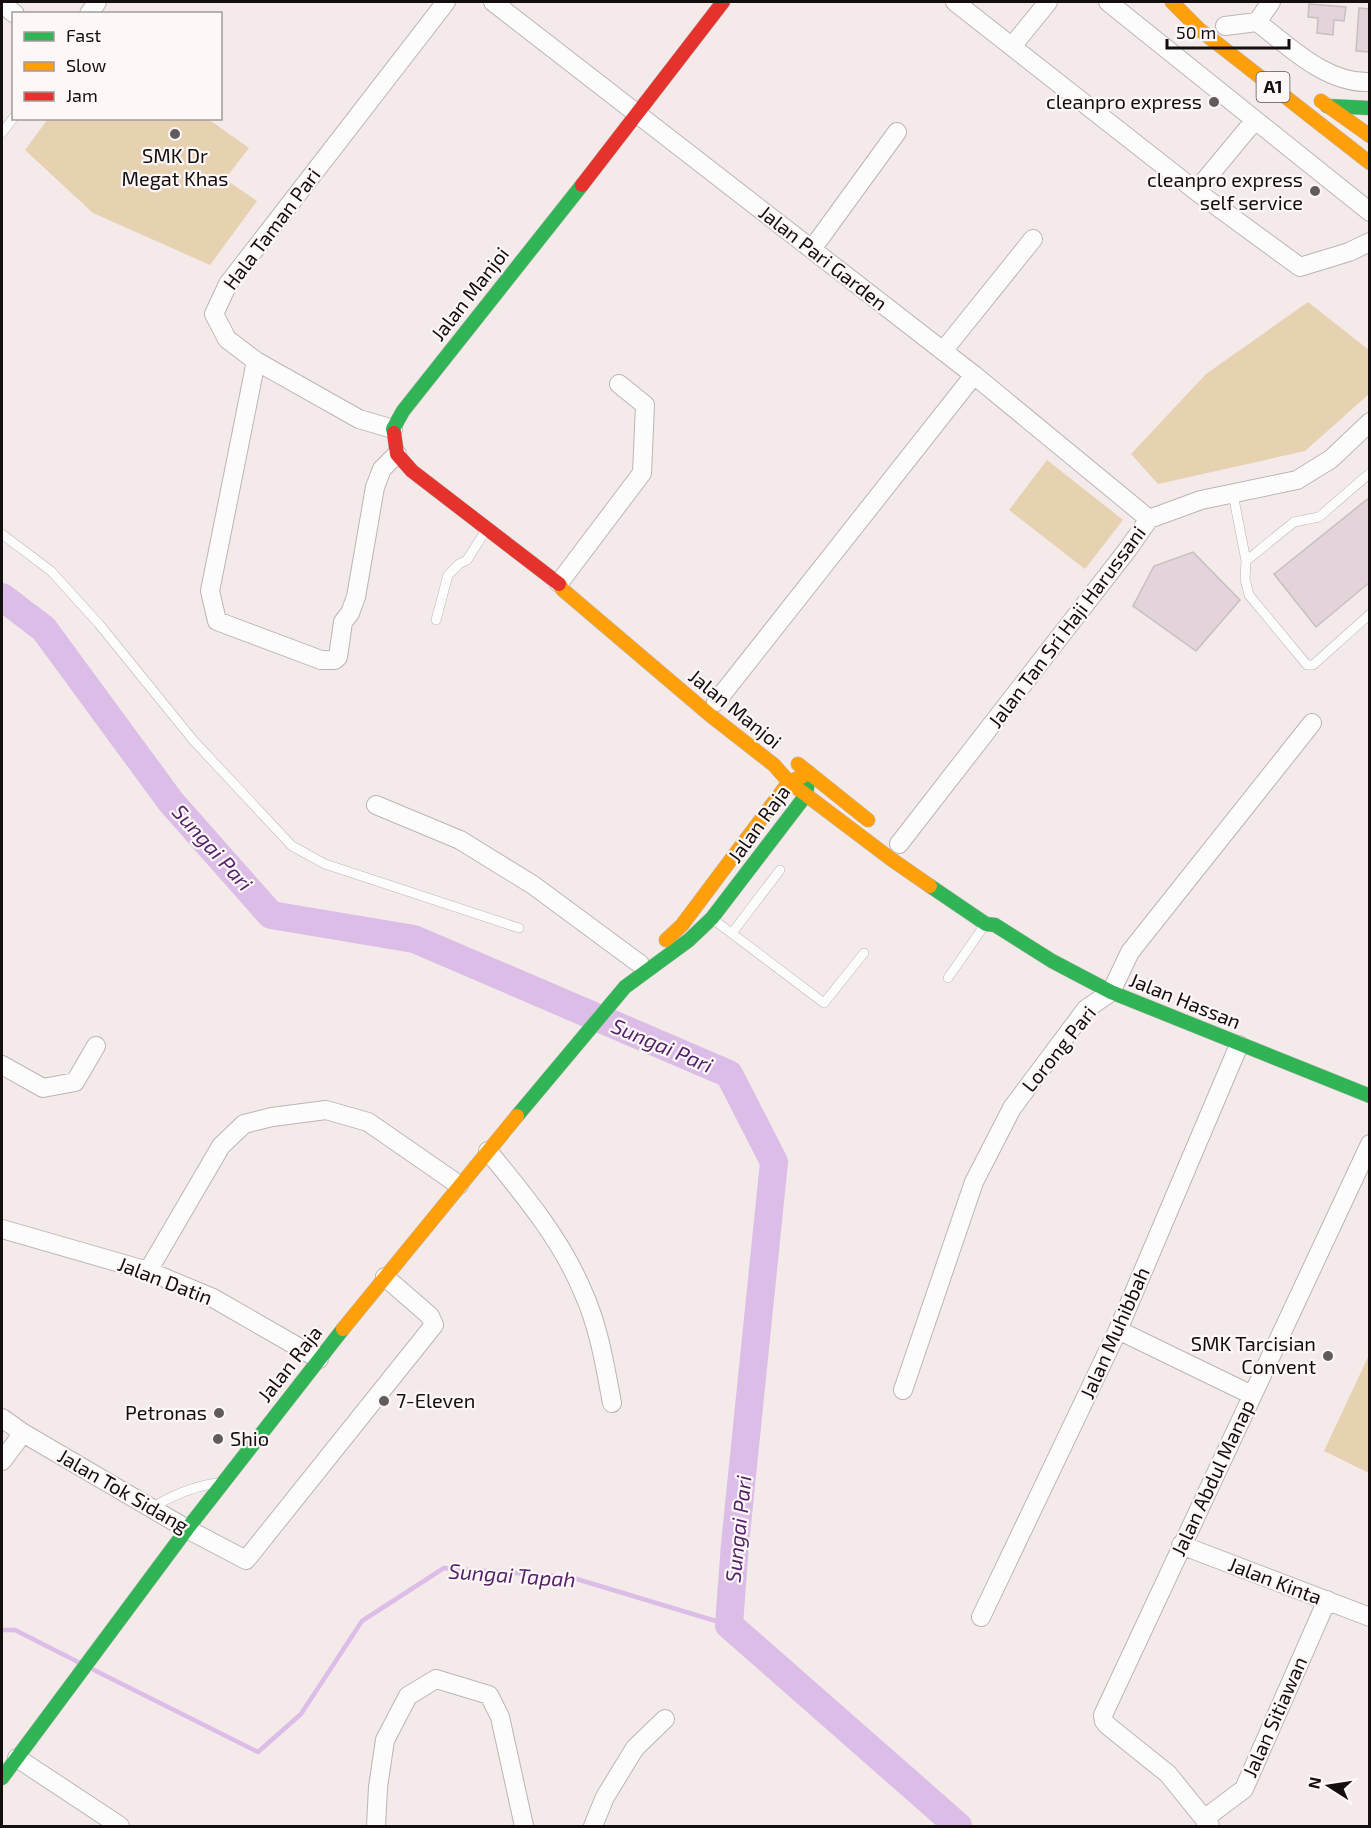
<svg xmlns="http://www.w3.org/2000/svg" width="1371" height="1828" font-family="'Exo 2',sans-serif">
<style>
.green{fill:#e6d1b0}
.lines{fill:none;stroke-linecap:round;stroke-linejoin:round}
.stream{stroke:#dbbde7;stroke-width:4.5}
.river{stroke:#dbbde7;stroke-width:28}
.building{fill:#e4d3da;stroke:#c6c0c1;stroke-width:1.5}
.lane-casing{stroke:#bcb5b5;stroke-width:10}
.street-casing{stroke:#bcb5b5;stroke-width:20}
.fast-casing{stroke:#bcb5b5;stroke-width:15}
.slow-casing{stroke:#bcb5b5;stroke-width:15}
.jam-casing{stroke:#bcb5b5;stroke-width:15}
.lane{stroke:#fdfcfc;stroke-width:9}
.street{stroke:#fdfcfc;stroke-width:18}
.fast{stroke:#30b455;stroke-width:14}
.slow{stroke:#ff9f0a;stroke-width:14}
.jam{stroke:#e5322d;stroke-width:14}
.poi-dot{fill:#625b5b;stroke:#fef7f7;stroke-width:2}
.labels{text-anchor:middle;stroke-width:4.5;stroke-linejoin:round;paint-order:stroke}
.shield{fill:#fef7f7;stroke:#5a5454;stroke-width:1.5}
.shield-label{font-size:18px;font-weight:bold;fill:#140e0e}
.poi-label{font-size:20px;fill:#140e0e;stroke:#fef7f7;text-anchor:end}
.street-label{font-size:20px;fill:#140e0e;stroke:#fef7f7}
.water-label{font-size:21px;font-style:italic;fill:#522369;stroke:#fef7f7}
</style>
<rect width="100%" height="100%" fill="#f4eaea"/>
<path class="green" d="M48 119H208L249 148 225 179 257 201 210 265 93 213 25 150Z
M1308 302 1369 350V394L1305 451 1158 484 1131 454 1206 374Z
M1047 460 1123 520 1085 569 1009 510Z
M1369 1355V1473L1324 1451Z"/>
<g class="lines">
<path class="stream" d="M2 1630H15L78 1662
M94 1670 258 1752 301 1714 362 1621 444 1568 570 1577 729 1625"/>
<path class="river" d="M2 597 44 629 171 802 271 915 414 939 729 1074 774 1162 735 1544 729 1625 958 1826"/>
</g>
<path class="building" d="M1309 4 1346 7 1344 21 1334 20 1333 35 1317 33 1318 18 1308 17Z
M1359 8 1370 9V52L1356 51Z
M1370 497V582L1316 627 1274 574Z
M1193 552 1240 600 1196 651 1133 606 1154 566Z"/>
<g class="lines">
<defs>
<path id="lane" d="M2 133 14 117
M1233 494 1246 561 1245 579 1249 595 1307 665H1313L1370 614
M2 534 51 571 99 624 193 740 292 846 325 864 519 928
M1246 561 1294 522 1319 517 1370 473
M436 620 448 575 459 564 467 560 486 530
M714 920 824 1003 864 953
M732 933 780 870
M948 978 984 926
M152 1508C172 1495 192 1487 216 1483"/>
<path id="street" d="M493 2 974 375 1149 519
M955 2 1196 191 1300 267 1349 252 1370 242
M1108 2 1370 212
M2 4 15 14
M89 14 97 2
M1257 22C1289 46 1326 84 1370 82
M1225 26 1257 22 1271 2
M1013 45 1048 2
M1196 191 1255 120
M812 249 897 132
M943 351 1033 239
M256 361 210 591 217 621 321 660H335L338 657 343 622 350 613 356 597 375 487 382 469 397 454
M393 429 359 419 256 361 227 339 214 314 228 284 446 2
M559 583 642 473 645 405 619 384
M716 702 974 375
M376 805 460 840 533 885 640 964
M899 844 1128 549 1149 519 1201 500 1297 480 1331 459 1370 422
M2 1065 43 1088 75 1082 96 1046
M488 1151C524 1195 561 1239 583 1292 599 1327 605 1366 612 1403
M2 1229 148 1271 213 1298 319 1359
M148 1271 221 1146 244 1124 272 1117 326 1110 368 1122 459 1185
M1118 1330 1252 1395
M903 1390 974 1182 1012 1108 1086 1009 1111 992 1130 952 1312 723
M2 1418 23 1433 187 1529 246 1560 434 1325 430 1316 385 1277
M2 1461 23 1433
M1181 1545 1370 1617
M981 1617 1118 1330 1239 1045
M17 1758 120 1826
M1204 1819 1244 1789 1327 1600
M376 1826 378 1787 385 1740 408 1696 436 1679 489 1695 500 1717 524 1826
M593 1826 605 1797 635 1748 665 1719
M1210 1826 1168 1774 1107 1725 1104 1721 1103 1715 1370 1144"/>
<path id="fast" d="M1327 106 1370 108
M394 433 393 429 403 411 582 185
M930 886 986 924 995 925 1052 961 1111 992 1370 1096
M517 1116 625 987 689 940 712 918 806 795 809 773
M2 1778 187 1529 343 1329"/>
<path id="slow" d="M1172 2 1200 30 1370 163
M1321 101 1370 136
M559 584 563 590 710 715 774 765 789 782 891 859 930 886
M798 764 868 820
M666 940 682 925 789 782 805 775
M343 1329 517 1116"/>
<path id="jam" d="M582 185 723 2
M394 433 397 454 412 471 559 584"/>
</defs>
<use href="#lane" class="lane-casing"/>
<use href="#street" class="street-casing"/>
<use href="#fast" class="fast-casing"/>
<use href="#slow" class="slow-casing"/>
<use href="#jam" class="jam-casing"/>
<use href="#lane" class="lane"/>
<use href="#street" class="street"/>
<use href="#fast" class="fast"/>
<use href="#slow" class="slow"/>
<use href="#jam" class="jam"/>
</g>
<g class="poi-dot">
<circle cx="1214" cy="102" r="6"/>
<circle cx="175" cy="134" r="6"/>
<circle cx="1315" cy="191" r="6"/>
<circle cx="1328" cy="1356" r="6"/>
<circle cx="384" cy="1401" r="6"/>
<circle cx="219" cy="1413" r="6"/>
<circle cx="218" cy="1439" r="6"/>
</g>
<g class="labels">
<rect class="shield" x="1256.5" y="72" width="33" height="30" rx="4.5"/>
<g class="shield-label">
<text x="1273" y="93">A1</text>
</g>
<g class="poi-label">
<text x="1202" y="109">cleanpro express</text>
<text x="175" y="163" text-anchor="middle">SMK Dr<tspan x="175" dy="23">Megat Khas</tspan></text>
<text x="1303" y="187">cleanpro express<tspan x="1303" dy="23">self service</tspan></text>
<text x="1316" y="1351">SMK Tarcisian<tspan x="1316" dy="23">Convent</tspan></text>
<text x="396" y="1408" text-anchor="start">7-Eleven</text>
<text x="207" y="1420">Petronas</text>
<text x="230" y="1446" text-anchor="start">Shio</text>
</g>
<g class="street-label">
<text transform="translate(272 229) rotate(-53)" y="7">Hala Taman Pari</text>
<text transform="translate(823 258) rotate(38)" y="7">Jalan Pari Garden</text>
<text transform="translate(470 294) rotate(-52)" y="7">Jalan Manjoi</text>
<text transform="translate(1067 627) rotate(-53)" y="7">Jalan Tan Sri Haji Harussani</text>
<text transform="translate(735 709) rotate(39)" y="7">Jalan Manjoi</text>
<text transform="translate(759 824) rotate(-54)" y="7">Jalan Raja</text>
<text transform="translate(1185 1001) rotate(22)" y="7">Jalan Hassan</text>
<text transform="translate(1059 1049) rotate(-51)" y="7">Lorong Pari</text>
<text transform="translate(165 1281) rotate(21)" y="7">Jalan Datin</text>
<text transform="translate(1115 1333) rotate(-66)" y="7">Jalan Muhibbah</text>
<text transform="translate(290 1364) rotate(-52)" y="7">Jalan Raja</text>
<text transform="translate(1213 1478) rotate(-65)" y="7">Jalan Abdul Manap</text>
<text transform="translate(123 1491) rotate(30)" y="7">Jalan Tok Sidang</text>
<text transform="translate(1275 1581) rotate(21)" y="7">Jalan Kinta</text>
<text transform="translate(1275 1717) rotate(-66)" y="7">Jalan Sitiawan</text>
</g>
<g class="water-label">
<text transform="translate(212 848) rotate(48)" y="7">Sungai Pari</text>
<text transform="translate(662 1046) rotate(23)" y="7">Sungai Pari</text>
<text transform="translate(739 1529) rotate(-84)" y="7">Sungai Pari</text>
<text transform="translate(512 1576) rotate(4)" y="7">Sungai Tapah</text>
</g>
</g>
<rect width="1371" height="1828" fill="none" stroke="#140e0e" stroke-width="6"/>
<rect x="12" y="12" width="210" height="108" fill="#fef7f7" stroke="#a09a9a" stroke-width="1.5"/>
<rect x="24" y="32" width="30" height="9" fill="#30b455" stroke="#a09a9a" stroke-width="1.5"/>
<text x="66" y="42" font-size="18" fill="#140e0e">Fast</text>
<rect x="24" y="62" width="30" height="9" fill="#ff9f0a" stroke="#a09a9a" stroke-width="1.5"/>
<text x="66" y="72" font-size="18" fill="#140e0e">Slow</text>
<rect x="24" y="92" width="30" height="9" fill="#e5322d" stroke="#a09a9a" stroke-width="1.5"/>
<text x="66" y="102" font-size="18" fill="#140e0e">Jam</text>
<g transform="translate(1329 1786) rotate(282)" stroke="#fef7f7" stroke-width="4.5" paint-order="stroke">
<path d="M0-4.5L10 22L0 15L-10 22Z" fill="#140e0e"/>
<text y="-9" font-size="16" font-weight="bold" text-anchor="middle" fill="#140e0e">N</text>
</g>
<path d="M1167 39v9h122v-9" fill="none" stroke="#140e0e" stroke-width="3"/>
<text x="1176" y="39" font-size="18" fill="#140e0e" stroke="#fef7f7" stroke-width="4.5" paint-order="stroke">50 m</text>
</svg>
